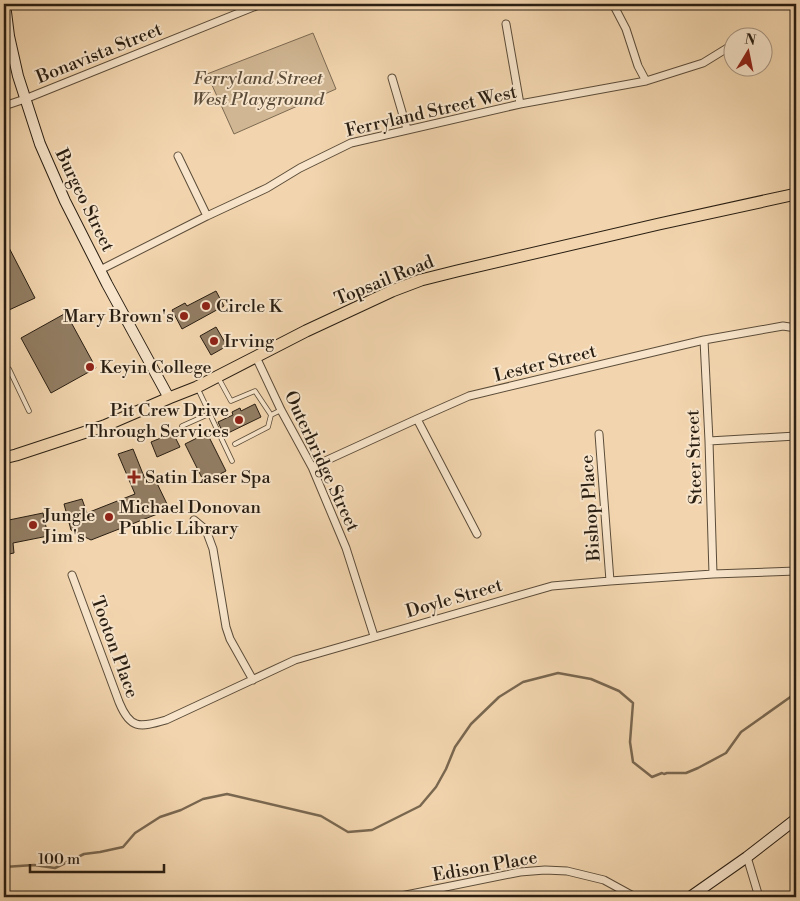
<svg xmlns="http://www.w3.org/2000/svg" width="800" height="901" font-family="'Libre Bodoni',serif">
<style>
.green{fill:#d0b693;stroke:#7c6a52}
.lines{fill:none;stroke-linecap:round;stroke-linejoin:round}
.stream{stroke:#796750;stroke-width:2.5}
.building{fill:#927d63;stroke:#291e12}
.lane-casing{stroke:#5b4c39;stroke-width:5.5}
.street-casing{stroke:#5b4c39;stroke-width:9}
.secondary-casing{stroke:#291e12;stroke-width:12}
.primary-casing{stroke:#291e12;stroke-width:13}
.lane{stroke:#f7e4ca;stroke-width:4}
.street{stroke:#f7e4ca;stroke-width:7}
.secondary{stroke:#f7e4ca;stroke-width:10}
.primary{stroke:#f2d5ae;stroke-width:11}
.poi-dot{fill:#8f2418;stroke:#f7e4ca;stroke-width:2}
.labels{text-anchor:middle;stroke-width:4;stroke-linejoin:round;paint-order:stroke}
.street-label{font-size:18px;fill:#291e12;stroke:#f7e4ca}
.park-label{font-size:18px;font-style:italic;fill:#5b4c39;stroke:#f7e4ca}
.poi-label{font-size:18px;fill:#291e12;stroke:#f7e4ca;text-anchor:start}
</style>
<rect width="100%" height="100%" fill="#f2d5ae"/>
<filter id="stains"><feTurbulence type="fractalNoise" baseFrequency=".004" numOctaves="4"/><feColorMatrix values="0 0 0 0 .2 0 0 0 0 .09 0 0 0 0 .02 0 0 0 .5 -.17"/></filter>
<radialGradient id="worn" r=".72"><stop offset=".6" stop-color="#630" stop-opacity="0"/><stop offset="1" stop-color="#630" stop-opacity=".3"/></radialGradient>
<path class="green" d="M313 33 336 89 234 134 207 74Z"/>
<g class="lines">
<path class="stream" d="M4 867 34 865 55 868 84 854 100 852 123 847 135 833 160 817 181 810 203 799 227 794 321 816 348 832 372 830 420 806 436 787 446 769 455 747 471 724 499 697 523 682 558 673 591 679 619 691 633 703 630 742 633 762 652 777 662 773 664 774 667 773H686L698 768 726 753 741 732 796 693"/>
</g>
<path class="building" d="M4 238 35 298 9 310 4 301Z
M216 291 224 306 182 329 172 310 185 303 187 306Z
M66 313 96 368 51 393 21 338Z
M216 327 227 346 211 355 200 336Z
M255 404 261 417 224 435 218 422 233 415 232 412 240 408 241 411Z
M173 433 180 447 157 457 151 442Z
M207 433 226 471 204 482 185 444Z
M133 449 145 479 153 475 167 504 159 508 160 513 91 540 71 530 64 504 82 499 87 513 135 494 118 454Z
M43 513 48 536 13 543 14 553 4 555V521Z"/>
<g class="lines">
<defs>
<path id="lane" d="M4 368 9 369 29 411
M219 379 231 401 255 391 271 415 281 410
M198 389 232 461
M182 426 209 414
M235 444 268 427 271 415"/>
<path id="street" d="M613 4 626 29 638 66 646 81
M506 24 520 104
M392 78 407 129
M4 106 25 99 261 4
M178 156 207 216
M100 270 207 216 267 188 300 168 351 143 520 104 646 81 703 63 729 47
M704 340 709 441 713 574
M256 357 281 410 312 467 346 548 374 636
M417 419 477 534
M599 434 610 581
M709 441 796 436
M312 467 417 419 469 396 704 340 783 326 796 328
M194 520 206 530 213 549 226 627 230 639 253 680
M72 575 119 702C130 729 139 728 166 720L295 660 552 586 610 581 713 574 796 571
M747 857 759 897
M396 897 520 872 545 870 567 871 604 880 635 897"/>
<path id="secondary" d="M5 4 9 36 18 76 40 144 65 201 107 284 169 398
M690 897 747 857 796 819"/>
<path id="primary" d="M4 458 16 455 104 426 169 398 197 387 306 331 392 291 421 280 457 271 659 224 796 194"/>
</defs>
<use href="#lane" class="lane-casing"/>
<use href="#street" class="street-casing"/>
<use href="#secondary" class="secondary-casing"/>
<use href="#primary" class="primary-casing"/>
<use href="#lane" class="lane"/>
<use href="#street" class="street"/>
<use href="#secondary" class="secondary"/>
<use href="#primary" class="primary"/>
</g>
<g class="poi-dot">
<circle cx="206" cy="306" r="5"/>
<circle cx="184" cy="316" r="5"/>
<circle cx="214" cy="341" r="5"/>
<circle cx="90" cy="367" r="5"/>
<circle cx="239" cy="420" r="5"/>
<path d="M131.5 469.5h5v5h5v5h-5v5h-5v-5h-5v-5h5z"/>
<circle cx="109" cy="517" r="5"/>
<circle cx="33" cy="525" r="5"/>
</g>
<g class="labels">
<g class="street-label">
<text transform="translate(99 53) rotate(-22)" y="6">Bonavista Street</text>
<text transform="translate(431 111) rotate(-13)" y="6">Ferryland Street West</text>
<text transform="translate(85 200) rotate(64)" y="6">Burgeo Street</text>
<text transform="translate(384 280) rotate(-22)" y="6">Topsail Road</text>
<text transform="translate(545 363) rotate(-14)" y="6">Lester Street</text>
<text transform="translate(694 457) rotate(-92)" y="6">Steer Street</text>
<text transform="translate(322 461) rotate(65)" y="6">Outerbridge Street</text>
<text transform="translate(590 508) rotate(-94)" y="6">Bishop Place</text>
<text transform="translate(454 598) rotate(-16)" y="6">Doyle Street</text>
<text transform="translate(115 647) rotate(70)" y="6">Tooton Place</text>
<text transform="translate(485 866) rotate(-10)" y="6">Edison Place</text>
</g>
<g class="park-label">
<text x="258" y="84">Ferryland Street<tspan x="258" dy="21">West Playground</tspan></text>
</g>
<g class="poi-label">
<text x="216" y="312">Circle K</text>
<text x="174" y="322" text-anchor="end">Mary Brown's</text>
<text x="224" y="347">Irving</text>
<text x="100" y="373">Keyin College</text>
<text x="229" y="416" text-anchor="end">Pit Crew Drive<tspan x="229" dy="21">Through Services</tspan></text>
<text x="145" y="483">Satin Laser Spa</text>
<text x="119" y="513">Michael Donovan<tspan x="119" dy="21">Public Library</tspan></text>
<text x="43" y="521">Jungle<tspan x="43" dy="21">Jim's</tspan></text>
</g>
</g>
<rect width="800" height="901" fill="none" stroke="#f2d5ae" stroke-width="20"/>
<rect x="5" y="5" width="790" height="891" fill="none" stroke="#291e12" stroke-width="2.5"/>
<rect x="10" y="10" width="780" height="881" fill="none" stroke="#291e12"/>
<g transform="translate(748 52) rotate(10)"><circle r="24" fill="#f7e4ca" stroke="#a59580"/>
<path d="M0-4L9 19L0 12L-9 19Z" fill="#8f2418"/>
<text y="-8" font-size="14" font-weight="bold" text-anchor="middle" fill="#291e12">N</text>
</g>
<path d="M30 864v8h134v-8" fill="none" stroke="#291e12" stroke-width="2.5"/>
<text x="38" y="864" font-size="15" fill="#291e12" stroke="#f7e4ca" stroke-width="4" paint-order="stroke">100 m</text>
<rect width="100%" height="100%" filter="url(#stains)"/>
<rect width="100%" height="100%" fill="url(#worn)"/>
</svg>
